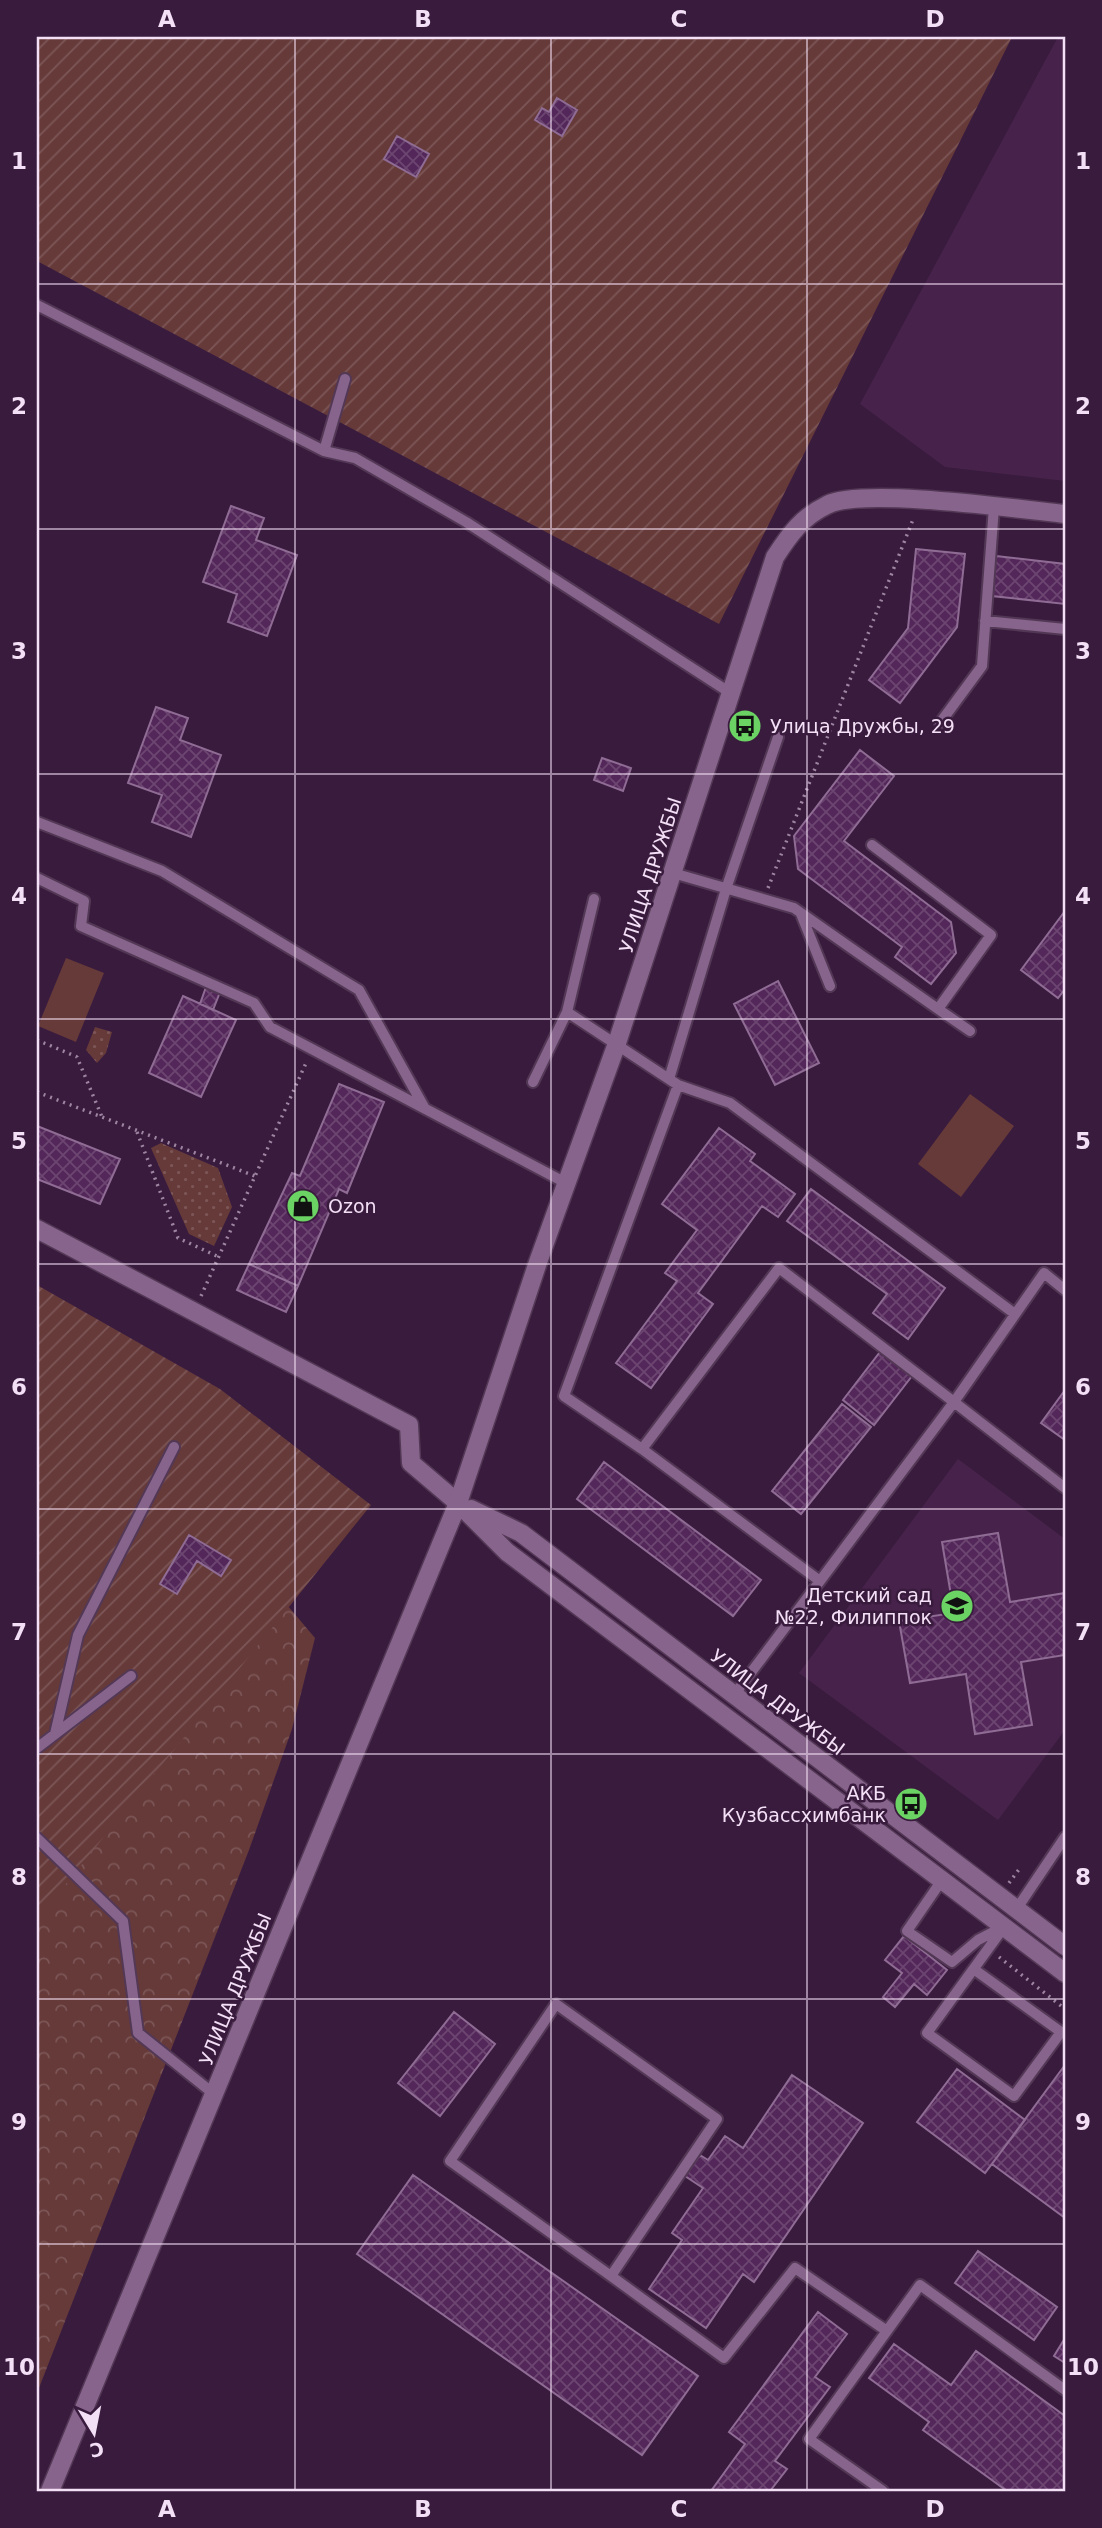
<svg xmlns="http://www.w3.org/2000/svg" width="1102" height="2528" font-family="'DejaVu Sans',sans-serif">
<style>
.built{fill:#47234b}
.forest{fill:url(#forest-crowns)}
.park{fill:url(#park-dots)}
.garden{fill:url(#garden-furrows)}
.pitch{fill:#663a39}
.building{fill:url(#building-cross-hatch);stroke:#8f6c94;stroke-width:2}
.lines{fill:none;stroke-linecap:round;stroke-linejoin:round}
.service-casing{stroke:#533856;stroke-width:14}
.minor-casing{stroke:#533856;stroke-width:21}
.tertiary-casing{stroke:#533856;stroke-width:21}
.path{stroke:#9e85a1;stroke-width:3.5;stroke-dasharray:2 5;stroke-linecap:butt}
.service{stroke:#87648c;stroke-width:10}
.minor{stroke:#87648c;stroke-width:18}
.tertiary{stroke:#87648c;stroke-width:18}
.grid{fill:none;stroke:#f4e0f6;stroke-width:2;stroke-opacity:0.55}
.labels{text-anchor:middle;stroke-width:5;stroke-linejoin:round;paint-order:stroke}
.poi-label{font-size:19px;fill:#f4e0f6;stroke:#391b3e;text-anchor:start}
.street-label{font-size:19px;fill:#f4e0f6;stroke:#391b3e}
.neatline{fill:none;stroke:#f4e0f6;stroke-width:2.5}
.grid-label{font-size:23px;text-anchor:middle;font-weight:bold;fill:#f4e0f6}
</style>
<defs>
<pattern id="forest-crowns" width="20" height="18" patternUnits="userSpaceOnUse" patternTransform="scale(1.75)"><rect width="20" height="18" fill="#663a39"/><path d="M2 6a3 3 0 1 1 6 0M12 15a3 3 0 1 1 6 0" fill="none" stroke="#7c5656"/></pattern>
<pattern id="park-dots" width="8" height="8" patternUnits="userSpaceOnUse" patternTransform="scale(1.75)"><rect width="8" height="8" fill="#663a39"/><path d="M2 2h.1M6 6h.1" fill="none" stroke="#7c5656" stroke-width="1.8" stroke-linecap="round"/></pattern>
<pattern id="garden-furrows" width="10" height="10" patternUnits="userSpaceOnUse" patternTransform="scale(1.75)"><rect width="10" height="10" fill="#663a39"/><path d="M-1 1l2-2M0 10L10 0M9 11l2-2" fill="none" stroke="#7c5656"/></pattern>
<pattern id="building-cross-hatch" width="8" height="8" patternUnits="userSpaceOnUse" patternTransform="scale(1.75)"><rect width="8" height="8" fill="#532759"/><path d="M0 0l8 8M0 8l8-8" fill="none" stroke="#6c4671"/></pattern>
</defs>
<rect width="100%" height="100%" fill="#391b3e"/>
<path class="built" d="M1058 37H1065V481L945 467 860 404Z
M958 1459 1065 1539V1730L998 1820 799 1673Z"/>
<path class="forest" d="M249 1560 315 1638 292 1729 249 1850 37 2393V1719Z"/>
<path class="park" d="M95 1027 112 1032 106 1053 97 1063 86 1050Z
M161 1143 218 1168 232 1207 214 1246 189 1234 151 1148Z"/>
<path class="garden" d="M37 37H1012L719 624 37 261Z
M37 1285 220 1389 371 1505 37 1920Z"/>
<path class="pitch" d="M66 958 104 973 76 1042 38 1026Z
M970 1094 1014 1126 961 1197 918 1164Z"/>
<path class="building" d="M557 98 577 110 562 136 535 120 542 108 549 112Z
M397 136 429 154 416 177 384 159Z
M231 506 264 518 256 540 297 555 267 636 228 622 237 594 203 582Z
M916 549 965 554 957 627 900 703 869 680 908 628Z
M996 556 1065 564V604L992 596Z
M156 707 188 718 180 740 221 755 191 837 152 822 162 795 128 783Z
M860 750 894 776 844 841 951 922 956 953 931 984 895 957 902 947 798 869 794 836Z
M602 758 631 768 623 791 594 780Z
M1065 911V989L1058 998 1021 970Z
M778 981 819 1063 775 1085 734 1004Z
M206 987 220 992 213 1010 200 1004Z
M183 996 236 1020 201 1097 149 1073Z
M339 1084 384 1102 347 1193 339 1189 298 1286 249 1264 292 1173 300 1176Z
M37 1126 120 1159 100 1204 37 1179Z
M719 1128 755 1154 750 1161 795 1194 778 1217 762 1206 698 1293 713 1304 651 1388 616 1363 677 1281 665 1273 697 1230 662 1204Z
M811 1189 945 1288 908 1339 873 1313 887 1294 787 1221Z
M249 1264 298 1286 286 1312 237 1290Z
M880 1352 912 1376 874 1425 843 1400Z
M1065 1390V1440L1041 1423Z
M842 1404 871 1427 801 1514 772 1491Z
M604 1462 761 1580 733 1616 577 1499Z
M998 1533 1010 1602 1065 1593V1655L1021 1662 1032 1725 975 1734 966 1674 910 1683 899 1621 954 1613 942 1542Z
M189 1535 231 1560 221 1576 197 1561 177 1594 160 1584Z
M904 1936 947 1970 927 1995 914 1984 895 2007 883 1997 902 1973 885 1960Z
M454 2012 495 2044 440 2116 398 2083Z
M1065 2065V2218L992 2164Z
M957 2069 1025 2120 985 2173 917 2122Z
M792 2075 863 2123 754 2282 743 2274 706 2328 649 2289 682 2240 672 2233 703 2188 685 2176 700 2155 708 2160 725 2136 743 2148Z
M413 2175 698 2376 642 2455 357 2254Z
M978 2251 1057 2307 1034 2340 955 2283Z
M818 2312 847 2334 815 2377 830 2387 775 2461 787 2469 770 2491H711L745 2444 729 2432Z
M1065 2338V2363L1054 2356Z
M894 2344 951 2385 976 2351 1065 2416V2491H1007L923 2430 929 2422 869 2378Z"/>
<g class="lines">
<defs>
<path id="service" d="M37 305 324 451
M345 379 324 451 355 458 466 522 729 692
M985 621 1065 629
M940 723 982 666 994 507
M37 822 162 871 359 990 424 1107
M673 873 794 908 938 1009 991 935 872 845
M37 878 84 901 81 926 254 1003 270 1027 566 1183
M801 914 830 986
M938 1009 970 1031
M567 1012 594 899
M669 1079 726 889 778 737
M533 1082 567 1012 678 1085 730 1103 1015 1314
M642 1449 564 1396 678 1085
M820 1581 954 1402 1065 1488
M734 1695 820 1581 642 1449 779 1268 954 1402 1044 1273 1065 1290
M55 1734 78 1635 174 1447
M37 1748 131 1676
M37 1838 123 1921 138 2033 214 2094
M942 1880 907 1931 952 1962 978 1940 1001 1928
M1016 1910 1065 1837
M975 1970 1061 2032 1014 2096 927 2033 1004 1927
M611 2276 450 2161 556 2004 717 2119 611 2276 724 2358 795 2268 887 2331
M883 2491 809 2439 920 2285 1065 2390"/>
<path id="minor" d="M37 1229 409 1425 411 1463 458 1503"/>
<path id="tertiary" d="M458 1503 507 1552 1065 1973
M471 1509 521 1533 1065 1946
M50 2491 458 1503 538 1262 616 1046 775 557C790 534 802 517 827 505 861 487 1018 509 1065 514"/>
</defs>
<use href="#service" class="service-casing"/>
<use href="#minor" class="minor-casing"/>
<use href="#tertiary" class="tertiary-casing"/>
<path class="path" d="M768 888 914 517
M37 1040 77 1057 102 1117
M37 1092 255 1176
M137 1132 178 1238 219 1257
M201 1296 306 1063
M1009 1883 1020 1868
M999 1957 1065 2009"/>
<use href="#service" class="service"/>
<use href="#minor" class="minor"/>
<use href="#tertiary" class="tertiary"/>
</g>
<path class="grid" d="M295 37V2491M551 37V2491M807 37V2491M37 284H1065M37 529H1065M37 774H1065M37 1019H1065M37 1264H1065M37 1509H1065M37 1754H1065M37 1999H1065M37 2244H1065"/>
<defs>
<symbol id="bus-disc" viewBox="-11 -11 22 22"><circle r="9.5" fill="#6bd363" stroke="#391b3e"/><path d="M-5-6H5V4H4V6H2V4H-2V6H-4V4H-5ZM-3.5-4V0h7V-4ZM-3.5 1.2v1.5H-2V1.2ZM2 1.2v1.5H3.5V1.2Z" fill="#111"/></symbol>
<symbol id="shop-disc" viewBox="-11 -11 22 22"><circle r="9.5" fill="#6bd363" stroke="#391b3e"/><path d="M-5-2.5h2.3a2.7 3.5 0 0 1 5.4 0H5L5.5 6h-11ZM-1.5-2.5h3a1.5 2.3 0 0 0-3 0Z" fill="#111"/></symbol>
<symbol id="school-disc" viewBox="-11 -11 22 22"><circle r="9.5" fill="#6bd363" stroke="#391b3e"/><path d="M0-5L7-2L0 1L-7-2ZM-4 1L0 2.5L4 1V4Q0 6-4 4Z" fill="#111"/></symbol>
</defs>
<g fill-rule="evenodd">
<use href="#bus-disc" x="726" y="707" width="38" height="38"/>
<use href="#shop-disc" x="284" y="1187" width="38" height="38"/>
<use href="#school-disc" x="938" y="1587" width="38" height="38"/>
<use href="#bus-disc" x="892" y="1785" width="38" height="38"/>
</g>
<g class="labels">
<g class="poi-label">
<text x="770" y="733">Улица Дружбы, 29</text>
<text x="328" y="1213">Ozon</text>
<text x="932" y="1602" text-anchor="end">Детский сад<tspan x="932" dy="22">№22, Филиппок</tspan></text>
<text x="886" y="1800" text-anchor="end">АКБ<tspan x="886" dy="22">Кузбассхимбанк</tspan></text>
</g>
<g class="street-label">
<text transform="translate(650 875) rotate(-72)" y="7">УЛИЦА ДРУЖБЫ</text>
<text transform="translate(778 1702) rotate(37)" y="7">УЛИЦА ДРУЖБЫ</text>
<text transform="translate(235 1989) rotate(-68)" y="7">УЛИЦА ДРУЖБЫ</text>
</g>
</g>
<rect width="1102" height="2528" fill="none" stroke="#391b3e" stroke-width="77"/>
<g transform="translate(94 2433) rotate(170)" stroke="#391b3e" stroke-width="5" paint-order="stroke">
<path d="M0-5L12 26L0 18L-12 26Z" fill="#f4e0f6"/>
<text y="-10" font-size="19" font-weight="bold" text-anchor="middle" fill="#f4e0f6">С</text>
</g>
<rect x="38" y="38" width="1026" height="2452" class="neatline"/>
<g class="grid-label">
<text x="167" y="27">A</text>
<text x="423" y="27">B</text>
<text x="679" y="27">C</text>
<text x="935" y="27">D</text>
<text x="19" y="169">1</text>
<text x="1083" y="169">1</text>
<text x="19" y="414">2</text>
<text x="1083" y="414">2</text>
<text x="19" y="659">3</text>
<text x="1083" y="659">3</text>
<text x="19" y="904">4</text>
<text x="1083" y="904">4</text>
<text x="19" y="1149">5</text>
<text x="1083" y="1149">5</text>
<text x="19" y="1395">6</text>
<text x="1083" y="1395">6</text>
<text x="19" y="1640">7</text>
<text x="1083" y="1640">7</text>
<text x="19" y="1885">8</text>
<text x="1083" y="1885">8</text>
<text x="19" y="2130">9</text>
<text x="1083" y="2130">9</text>
<text x="19" y="2375">10</text>
<text x="1083" y="2375">10</text>
<text x="167" y="2517">A</text>
<text x="423" y="2517">B</text>
<text x="679" y="2517">C</text>
<text x="935" y="2517">D</text>
</g>
</svg>
